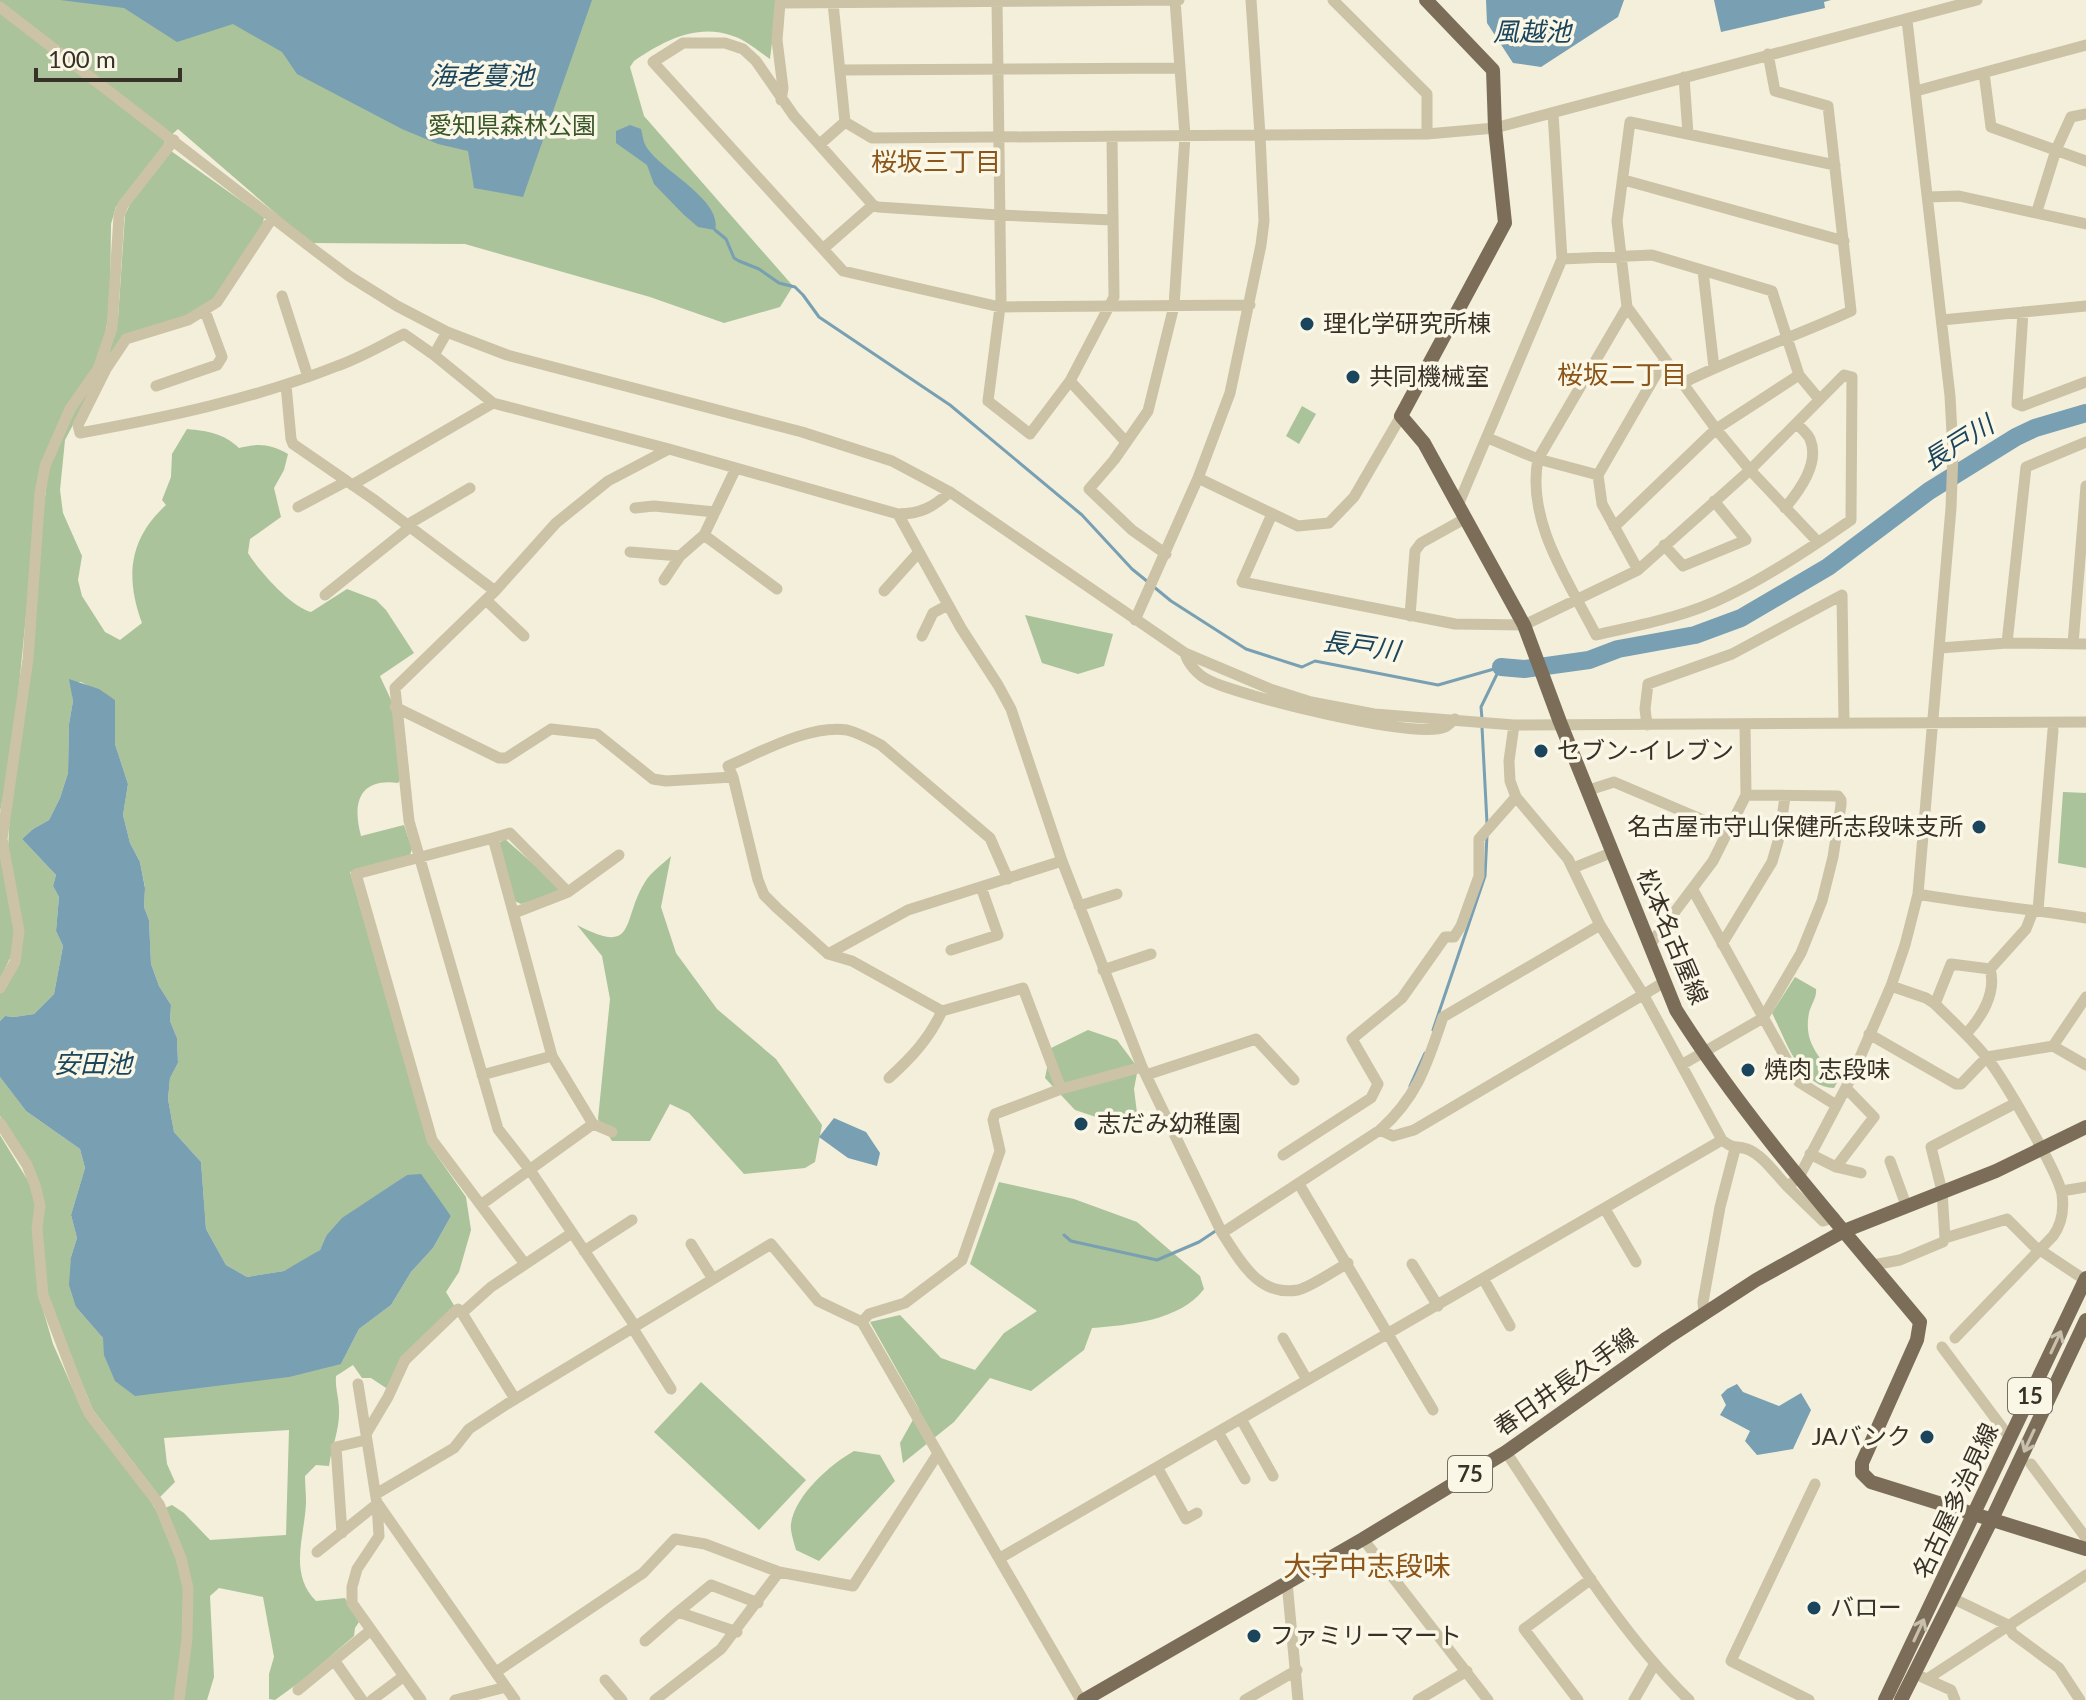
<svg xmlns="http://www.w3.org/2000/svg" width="2086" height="1700" font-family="Lato,'Noto Sans JP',sans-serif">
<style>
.green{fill:#aac39a}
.water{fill:#789fb2}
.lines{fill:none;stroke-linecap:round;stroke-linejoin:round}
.stream{stroke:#789fb2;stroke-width:3}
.river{stroke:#789fb2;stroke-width:18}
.minor{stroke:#ccc2a6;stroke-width:11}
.major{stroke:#7b6d57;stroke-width:14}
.oneway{stroke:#c8c0ad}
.poi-dot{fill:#1a455c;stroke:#fbf7e7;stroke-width:3}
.labels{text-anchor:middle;stroke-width:7;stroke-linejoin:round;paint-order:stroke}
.shield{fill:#fbf7e7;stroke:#726c61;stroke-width:2}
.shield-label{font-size:22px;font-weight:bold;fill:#383127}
.park-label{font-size:24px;fill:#3a5729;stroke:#fbf7e7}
.poi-label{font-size:24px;fill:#383127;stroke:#fbf7e7;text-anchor:start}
.street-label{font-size:24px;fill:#383127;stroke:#fbf7e7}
.water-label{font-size:26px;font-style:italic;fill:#1a455c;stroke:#fbf7e7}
.neighbourhood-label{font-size:26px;fill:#8c561b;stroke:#fbf7e7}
.quarter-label{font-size:28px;fill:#8c561b;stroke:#fbf7e7}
</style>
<rect width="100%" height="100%" fill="#f3efdb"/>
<path class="green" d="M0 0H777L770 59C758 51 746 40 733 36 696 23 664 41 634 61L630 67 644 116 793 286 780 307 724 323 650 297 465 244 310 243 178 129 165 141 163 149 149 168 116 207 111 224 110 305 106 330 96 369 69 405 41 464 13 747 0 812Z
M171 151 264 217 263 225 222 291 199 312 127 334 108 358 118 319 125 215 133 198Z
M94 385 65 440 60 490 63 513 82 556 78 580 82 596 105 632 120 640 142 623C125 577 129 539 166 505L162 500 171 477 172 454 187 429C208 431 223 433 239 448 258 443 271 444 288 454L284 470 274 488 281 517 250 539 248 553C259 571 291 607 311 612L347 589 376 600 386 610 414 653 380 676C394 708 421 752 398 783 359 778 352 803 361 836L404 825 412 849 410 855 350 872 428 1143 466 1197 471 1230 459 1272 446 1292 455 1307 392 1385 386 1388 371 1378H362L353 1365 336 1376C335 1388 339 1398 339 1409 340 1429 332 1446 329 1466L316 1465 305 1476C305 1484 306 1493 306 1502 305 1536 288 1573 316 1601L345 1598 359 1622 355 1628 354 1636 304 1679 275 1700 269 1699V1674L274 1657 263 1597 219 1588 210 1596 214 1677 207 1700H183L191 1586 165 1508 172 1505 184 1513 210 1540 286 1535 289 1430 164 1438 167 1464 175 1482 160 1497 93 1410 64 1340 47 1294 34 1170 0 1116V1077L26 1111 80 1149 85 1168 71 1215 77 1238 71 1257 76 1307 104 1339V1355L341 1364 359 1329 391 1305 411 1272 433 1248 451 1216 439 1200 407 1175 326 1236 320 1250 306 1260 284 1271 247 1277 226 1265 206 1229 201 1162 174 1132 168 1099 170 1078 178 1063 177 1038 170 1021 171 1005 159 986 151 964 149 920 144 907 145 887 140 862 130 843 123 815 128 784 115 744V700L81 682H71L73 701 69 724 68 773 60 798 49 820 33 829 22 839 56 875 53 886 59 897 56 931 63 946 54 994 34 1014 14 1017 5 1016 0 1021V993L21 959 8 849 11 793 49 463 80 401Z
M1302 406 1316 414 1299 444 1286 436Z
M1025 615 1113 634 1104 666 1078 674 1042 663Z
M2063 792 2086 793V868L2058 863Z
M505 839 562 889 561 892 521 904 515 901 499 843Z
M0 848 15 930 13 952 0 979Z
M671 856 661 907 676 953 717 1009 776 1059 822 1125 815 1162 805 1168 744 1174 689 1113 670 1104 650 1141H612L598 1119 610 999 602 956 577 925C638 957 621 920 645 882 651 872 663 864 671 856Z
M1795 977 1816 989C1817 998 1811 1004 1809 1013 1803 1043 1820 1059 1839 1079L1834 1088C1801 1088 1786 1041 1773 1015L1772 1013Z
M1088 1030 1117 1040 1138 1068 1134 1089 1137 1113 1111 1122 1075 1110 1045 1078 1051 1048Z
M0 1135 30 1184 35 1201 39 1296 53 1344 84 1414 139 1482 159 1515 179 1560 185 1589 184 1638 175 1700H0Z
M999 1182 1074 1199 1137 1222 1200 1276 1204 1289C1180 1321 1128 1325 1092 1328L1084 1350 1031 1391 990 1378 954 1422 903 1463 900 1443 919 1409 870 1322 900 1315 941 1358 975 1370 1004 1333 1037 1311 970 1264Z
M701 1382 806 1480 759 1530 654 1432Z
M854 1451 880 1455 895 1481 819 1561 796 1550C794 1542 790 1531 791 1524 795 1495 831 1464 854 1451Z"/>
<path class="water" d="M60 0H592L523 197 474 188 468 151 438 144 402 129 297 74 282 52 233 24 177 42 124 8Z
M1486 0H1624L1618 17 1541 67 1513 63 1487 23Z
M1714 0H1831L1824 2 1825 8 1721 32Z
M630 125 641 129C643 136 643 142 647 148 662 171 723 200 715 230L698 227 683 214 654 184 647 165 616 143V131Z
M69 679 99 689 115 700V744L128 784 123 815 130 843 140 862 145 888 144 907 149 920 151 964 159 986 171 1005 170 1021 177 1038 178 1063 170 1078 168 1099 174 1132 201 1162 206 1229 226 1265 247 1277 284 1271 320 1250 326 1236 342 1218 407 1175 421 1174 451 1216 433 1248 411 1272 391 1305 359 1329 341 1364 289 1377 135 1396 115 1381 104 1355 103 1338 76 1307 69 1285 71 1257 77 1238 71 1215 85 1168 80 1149 26 1111 0 1077V1021L5 1016 14 1017 34 1014 54 994 63 946 56 931 59 897 53 886 56 875 22 839 33 829 49 820 60 798 68 773 69 724 73 701Z
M834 1118 866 1132 880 1153 877 1166 848 1158 819 1137Z
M1737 1384 1743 1392 1779 1406 1801 1393 1811 1410 1793 1449 1757 1455 1745 1441 1750 1431 1720 1415 1726 1405 1721 1395 1727 1389Z"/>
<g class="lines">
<path class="stream" d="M715 230 726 239 734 258 739 261 759 269 779 283 795 287 803 295 819 317 950 405 1082 515 1132 569 1148 582
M1154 587 1171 601 1246 649 1302 667 1315 661 1438 685 1501 667
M1482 719 1481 707 1500 668
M1482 727 1487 823
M1433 1030 1485 876 1487 835
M1410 1086 1425 1053
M1064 1235 1071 1241 1157 1260 1199 1242 1217 1230"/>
<path class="river" d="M1501 667 1524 669 1589 660 1618 649 1695 635 1741 618 1828 567 1929 491 2016 437 2035 428 2086 413"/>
<path class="minor" d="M1251 0 1260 135 1427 134 1495 128 1977 0
M1333 0 1427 94V134
M997 1 1001 299 988 401 1030 434 1070 381 1114 297 1112 138
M833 3 845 122
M0 7 309 246 349 276 397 306 447 332 507 355 802 432 892 461 950 492 1185 653 1270 689 1311 702 1374 714 1514 725 2086 722
M840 70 1180 68
M1984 73 1991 127 2086 161
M1684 77 1688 134
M1916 91 2086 45
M781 100 783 88 777 40 780 3 1179 0
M845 122 872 138 1260 135 1264 221 1261 245 1230 393 1198 478 1135 620
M820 144 845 122
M1624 180 1844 241
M1928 197 1959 196 2086 224
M2037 211 2056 150 2071 117 2086 114
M273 217 217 302 188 320 126 339 106 369 78 425 80 433C168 417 254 399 337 366 360 358 382 345 404 334L434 355
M1112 220 999 215 878 207 873 205 794 116 756 61 743 49 725 43H683L653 62 843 271 1000 307 1250 305
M824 248 873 205
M1562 259 1652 255 1772 291 1799 375
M1703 271 1714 368
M282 296 308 377
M2023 312 2017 404 2022 406 2086 382
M1942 320 2086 306
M447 332 434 355 493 403 669 449 898 514C921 514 933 507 950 492
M1070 381 1126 442
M1683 383C1737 356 1796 336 1851 311L1828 106 1775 91 1768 54
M286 385 291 439 293 444 373 499 495 591
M156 386 217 365 222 357 205 311
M1488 438 1538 459 1598 475
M1198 478 1298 526 1329 523 1354 497 1401 416
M352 485 493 403
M1458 505 1562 259 1553 113
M298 507 347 481
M635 508 654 506 715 512
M1785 508C1800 490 1820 463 1810 439 1808 434 1801 428 1797 424
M898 514 961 628 998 685 1011 709 1062 861 1142 1067 1222 1233 1380 1130C1418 1096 1427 1064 1443 1017L1600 925
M1272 514 1242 582 1455 624 1524 625 1638 570 1750 470 1844 375 1852 377 1851 520C1811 548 1769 576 1725 597 1685 617 1639 625 1596 635 1569 582 1526 522 1538 459L1627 307
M407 525 470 488
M1614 527 1716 429 1799 375 1819 399
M704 535 777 589
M1818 542 1750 470 1716 429 1627 307 1617 221 1630 122 1835 165
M1664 545 1683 566 1746 540 1714 501
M630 552 680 556
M1166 554 1132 530 1089 489 1114 460 1148 411 1174 306 1185 136 1175 0
M1638 570 1602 504 1598 475 1665 359
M664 580 680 556 704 535 736 468
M884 591 919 552
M325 595 410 527
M486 600 524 636
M1410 616 1415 551 1421 543 1466 518
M922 636 933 613 948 605
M2007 643 2026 467 2086 442
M2073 644 2086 486
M1940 648 2007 643 2086 644
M1185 653C1187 663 1198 675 1208 680 1240 696 1416 740 1445 727 1449 725 1451 722 1455 719
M395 707 499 758H506L551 729 597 734 653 779 666 781 733 777
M1514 725 1509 761 1510 781 1516 797 1568 859 1600 925 1643 994 1722 1140C1735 1150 1734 1145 1747 1149 1763 1155 1776 1175 1788 1187L1800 1175 1851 1078 1891 986 1905 945 1918 894 1951 508 1953 452 1950 396 1907 20
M1647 725 1645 709 1648 684 1732 654 1842 595 1844 722
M1589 790 1614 782 1729 831
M493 838 510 833 568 892
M1573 868 1613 852
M1008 879 990 838 881 745C870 739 859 733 847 730 811 724 761 752 728 766L733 777 758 880 764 895 777 908 828 954 852 961 942 1011 1023 988 1061 1089
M1693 890 1799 1082 1836 1105
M1918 894C1974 904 2030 909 2086 918
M1079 906 1117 894
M2038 910 2053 730
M514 913 568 892 619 855
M1722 944 1772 862 1779 838 1785 797
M1649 946 1713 861 1746 795 1745 724
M951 950 998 935 981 887
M828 954 908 910 1062 861
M1103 970 1151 954
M1891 986 1926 998 1935 1004C1953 1022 1972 1039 1987 1058 2003 1078 2058 1172 2062 1194 2064 1209 2062 1224 2053 1236L1955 1338
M0 988 15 962 19 931 2 839 28 659 40 493 45 466 70 409 98 369 112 328 119 216 123 205 174 140
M1935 1004 1951 964 1990 969 2026 929 2033 911
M1869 1034 1956 1084H1961L1987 1057 2053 1046 2086 1065
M1966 1034C1981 1018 1997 993 1990 969
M2053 1046 2086 997
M1683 1064 1763 1018 1801 953 1822 901 1833 857 1841 805V800L1838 796 1746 795
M482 1075 552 1056
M1146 1075 1256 1039 1294 1080
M889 1078C911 1058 929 1039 942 1011
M0 1123 27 1165 35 1185 40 1205 37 1228 43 1295 82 1398 90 1415 159 1504 181 1558 188 1588 187 1639 179 1700
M593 1124 612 1132
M1380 1130 1393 1136 1414 1130 1663 983
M1810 1154 1836 1167 1874 1117 1846 1088
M1283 1155 1371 1098 1378 1084 1352 1039 1402 998 1445 937H1454L1461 926 1479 876V839L1516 797
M1890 1161 1906 1205
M1836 1167 1861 1173
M1299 1184 1433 1410
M1788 1187 1823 1221 1834 1217
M2062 1191 2086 1187
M482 1204 593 1124 552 1056 493 838 356 874 432 1140 525 1264
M1605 1209 1636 1262
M1222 1233C1240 1260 1258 1297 1298 1290 1311 1287 1335 1270 1348 1263
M1945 1238 1942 1191 1931 1147 2014 1104
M691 1244 713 1279
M584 1251 632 1220
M1412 1264 1438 1306
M1873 1265 1900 1260 1943 1242 1945 1238 2007 1219 2034 1246 2085 1280
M1484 1280 1510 1326
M462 1313 515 1399
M1704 1313 1703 1302 1720 1207 1735 1149
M862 1322 869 1314 905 1303 962 1260 1000 1151 993 1120 995 1114 1061 1089 1142 1067
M635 1326 530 1170 498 1129 409 821 395 688 495 591 556 523 608 481 669 449
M632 1327 671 1389
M1283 1338 1307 1380
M1942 1347 2010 1438
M358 1384 366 1434
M1241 1419 1273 1476
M1218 1432 1245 1479
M1506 1452C1563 1537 1616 1628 1689 1700
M2031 1464 2086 1538
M1157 1467 1186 1519 1197 1513
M376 1494 454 1448 469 1429 507 1404 771 1244 818 1301 862 1322 1081 1700
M378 1504 515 1700
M342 1533 336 1447 366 1440
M1363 1539 1488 1700
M317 1552 377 1504
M1000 1558 1722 1140
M1287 1582 1298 1700
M1952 1598 2008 1625 2013 1634 2059 1668 2080 1700
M737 1632 678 1612 711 1585 758 1603
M645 1641 678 1612
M334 1660 362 1700
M496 1672 643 1573 675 1539 705 1544 779 1572 853 1586 937 1455
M1922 1677 1951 1690 1955 1700
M1927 1679 2086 1575
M605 1680 622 1700
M298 1690 371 1630
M372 1700 404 1676
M421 1700 352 1603V1587L357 1569 379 1536 377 1504 366 1434 388 1397 405 1360 458 1309 462 1313 491 1287 572 1233
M455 1700 506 1687
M655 1700 721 1649 779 1572
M1245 1700 1297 1670
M1418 1700 1467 1671
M1578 1700 1524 1629 1591 1579
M1634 1700 1654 1665
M1809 1700 1731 1661 1815 1484"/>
<path class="major" d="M1426 0 1493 70 1495 128 1505 223 1401 416 1424 443 1524 625 1560 722 1676 1010C1746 1121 1836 1221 1920 1322L1917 1340 1862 1463V1473L1871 1482 2086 1549
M1084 1700 1363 1539 1506 1452 1667 1338 1756 1280 1844 1231 1996 1171 2086 1127
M1885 1700 2086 1278
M1901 1700 1992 1519 2086 1320"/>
</g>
<defs><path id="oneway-shaft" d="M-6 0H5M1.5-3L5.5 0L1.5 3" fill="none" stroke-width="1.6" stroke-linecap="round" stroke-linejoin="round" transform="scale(2)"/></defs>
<g class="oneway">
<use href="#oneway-shaft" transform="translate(2056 1342) rotate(-65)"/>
<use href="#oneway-shaft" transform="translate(2029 1441) rotate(115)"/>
<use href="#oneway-shaft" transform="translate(1919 1630) rotate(-65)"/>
</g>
<g class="poi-dot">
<circle cx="1307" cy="324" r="8"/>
<circle cx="1353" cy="377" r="8"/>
<circle cx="1541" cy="751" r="8"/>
<circle cx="1979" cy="827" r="8"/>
<circle cx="1748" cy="1070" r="8"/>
<circle cx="1081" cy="1124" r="8"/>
<circle cx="1927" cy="1437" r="8"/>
<circle cx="1814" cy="1608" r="8"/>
<circle cx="1254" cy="1636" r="8"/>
</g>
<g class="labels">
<g class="shield">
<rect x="2008" y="1378" width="44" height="36" rx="6"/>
<rect x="1448" y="1456" width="44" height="36" rx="6"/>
</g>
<g class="shield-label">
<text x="2030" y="1404">15</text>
<text x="1470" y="1482">75</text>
</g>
<g class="park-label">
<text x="512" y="134">愛知県森林公園</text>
</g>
<g class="poi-label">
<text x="1323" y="332">理化学研究所棟</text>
<text x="1369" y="385">共同機械室</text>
<text x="1557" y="759">セブン-イレブン</text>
<text x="1963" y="835" text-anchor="end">名古屋市守山保健所志段味支所</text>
<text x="1764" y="1078">焼肉 志段味</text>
<text x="1097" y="1132">志だみ幼稚園</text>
<text x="1911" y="1445" text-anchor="end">JAバンク</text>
<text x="1830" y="1616">バロー</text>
<text x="1270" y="1644">ファミリーマート</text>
</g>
<g class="street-label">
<text transform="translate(1672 937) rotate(67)" y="8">松本名古屋線</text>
<text transform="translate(1566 1382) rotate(-35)" y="8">春日井長久手線</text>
<text transform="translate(1956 1501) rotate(-65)" y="8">名古屋多治見線</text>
</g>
<g class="water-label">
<text x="1532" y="41">風越池</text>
<text x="482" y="85">海老蔓池</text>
<text transform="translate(1958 443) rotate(-32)" y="9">長戸川</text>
<text transform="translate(1361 646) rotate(8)" y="9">長戸川</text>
<text x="93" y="1073">安田池</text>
</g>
<g class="neighbourhood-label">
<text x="936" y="171">桜坂三丁目</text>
<text x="1622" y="384">桜坂二丁目</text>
</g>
<g class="quarter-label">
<text x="1367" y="1576">大字中志段味</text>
</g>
</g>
<path d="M36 68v12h144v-12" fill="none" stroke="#383127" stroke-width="4"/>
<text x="48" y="68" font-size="24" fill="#383127" stroke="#fbf7e7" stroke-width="6" paint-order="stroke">100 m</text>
</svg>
